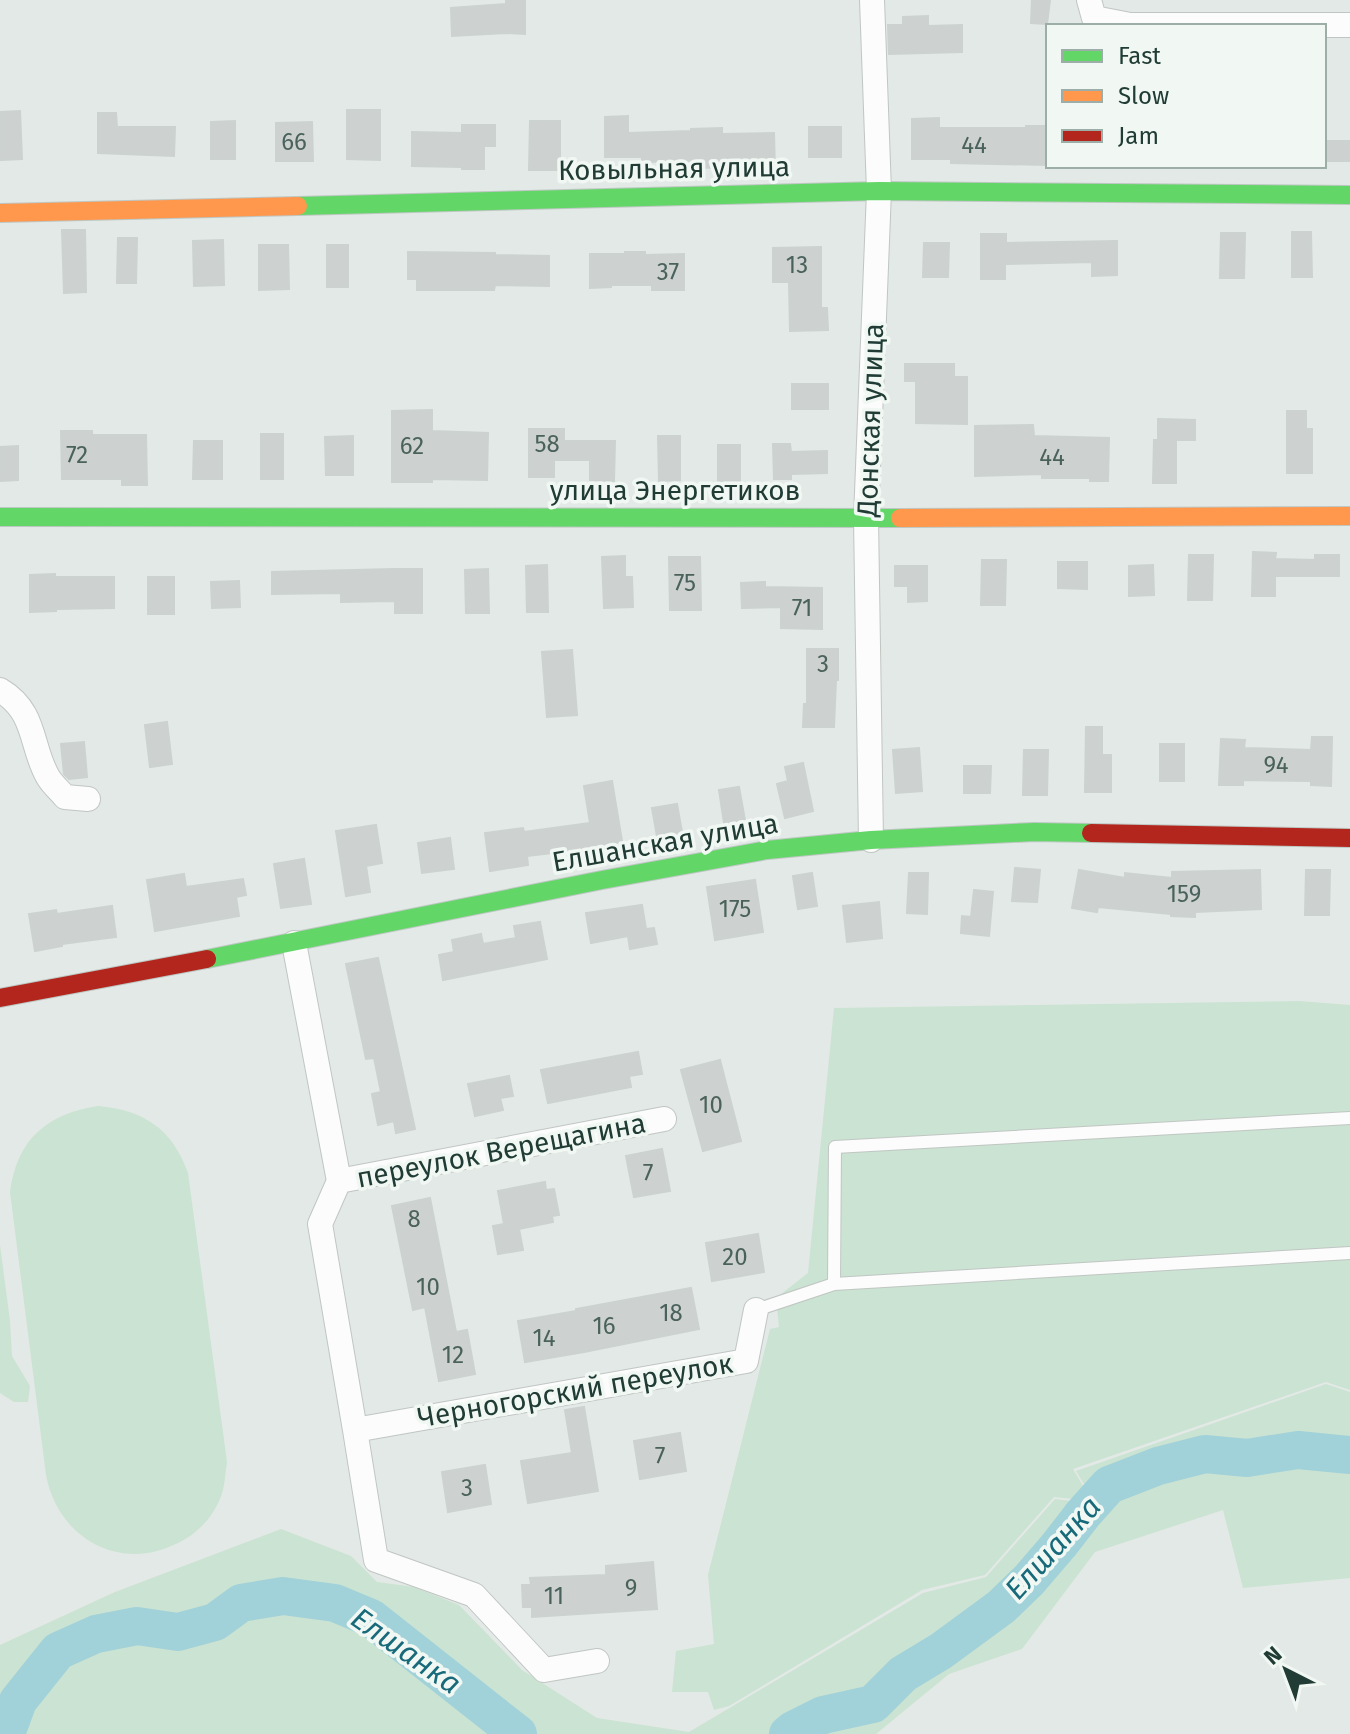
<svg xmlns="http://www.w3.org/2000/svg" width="1350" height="1734" font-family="'Fira Sans',sans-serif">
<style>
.green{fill:#cbe3d2}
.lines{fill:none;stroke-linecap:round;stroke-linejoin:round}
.river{stroke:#a1d1d9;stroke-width:38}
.building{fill:#cdd2d0;stroke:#cbd2cf;stroke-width:2}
.lane-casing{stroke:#c0c6c3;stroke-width:14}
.street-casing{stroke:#c0c6c3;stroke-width:26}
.fast-casing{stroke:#bec7c3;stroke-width:20}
.slow-casing{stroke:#bec7c3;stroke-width:20}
.jam-casing{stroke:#bec7c3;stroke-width:20}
.lane{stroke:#fbfcfb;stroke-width:12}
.street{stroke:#fbfcfb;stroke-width:24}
.fast{stroke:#63d668;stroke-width:18}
.slow{stroke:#ff974d;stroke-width:18}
.jam{stroke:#b3261e;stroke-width:18}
.labels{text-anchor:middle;stroke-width:7;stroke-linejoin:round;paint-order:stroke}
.number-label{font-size:24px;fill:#4b625c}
.street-label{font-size:28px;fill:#203c35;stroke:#f1f8f4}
.water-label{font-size:30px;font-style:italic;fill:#186a7a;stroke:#f1f8f4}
</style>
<rect width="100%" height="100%" fill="#e3e9e6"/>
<path class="green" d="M1299 1001 1350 1005V1390L1326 1382 1073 1469 1092 1501 1054 1497 985 1575 922 1590 729 1706 714 1710 708 1692H672L676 1651 714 1644 708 1575 770 1329 779 1327 776 1298 808 1273 834 1008Z
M98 1106C143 1110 172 1128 188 1173L227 1462C225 1475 225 1487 220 1499 212 1518 197 1534 178 1543 119 1573 58 1538 46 1475L10 1192C17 1139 47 1114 98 1106Z
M0 1245 10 1321 12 1356 30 1386 28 1402H14L0 1393Z
M1326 1384 1350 1392V1578L1243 1588 1223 1510 1095 1552 1022 1649 949 1674 876 1734H0V1645L115 1592 281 1529 351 1556 377 1582 414 1587 459 1605 522 1670 597 1718 689 1732 923 1593 986 1577 1055 1499 1096 1504 1076 1471Z"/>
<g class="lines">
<path class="river" d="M6 1734 18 1701 58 1651 96 1634 137 1626 178 1632 215 1622 241 1603 283 1596 335 1603 371 1618 518 1734
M788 1734 793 1730 823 1715 873 1704 903 1674 941 1651 1001 1607 1029 1580 1059 1545 1083 1514 1109 1485 1158 1466 1205 1454 1247 1458 1298 1450 1350 1455"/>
</g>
<path class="building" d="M506 0H525V34L506 33 452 36 451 8 506 4Z
M1032 0H1050L1047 24 1031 23Z
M928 16V26L962 25V52L889 54 888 25H903V17Z
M347 110H380V160L347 159Z
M20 111 22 159 0 160V112Z
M98 113H116L117 127H175L174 156 98 153Z
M628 116V133L691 131V129L722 128V134L774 133 775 172H745V167L692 168V161L642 162V157H605V117Z
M939 118V128H1026V126H1048V165L951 163V159H912V119Z
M235 121V159H211V122Z
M530 121H560V170H529Z
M312 122 313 161H276V123Z
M462 125H495V146H484V169H462V167L412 166V132L462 133Z
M809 127H841V157H809Z
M1324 141H1350V161H1324Z
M62 230H85L86 292 64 293Z
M1292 232H1311L1312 277H1292Z
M1221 233H1245L1244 278H1220Z
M981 234H1006V243L1117 241V275L1092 276V262L1005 264V279H981Z
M118 238H137L136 283H117Z
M223 240 224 285 194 286 193 241Z
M924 243H949L948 277H923Z
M259 245H288L289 289 259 290Z
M327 245H348V287H327Z
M821 247V308H827L828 330 790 331 789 282H773V248Z
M408 252 495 253V255L549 256V286L495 285 494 290H417V279H408Z
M625 252H645V255L684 254V290H652V285H611V287L590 288V254H625Z
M905 364H954V377H967V424L916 423V381H905Z
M792 384H828V409H792Z
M432 410V431L488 433 487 480 432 479V482H392V411Z
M1287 411H1306V429H1312V473H1287Z
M1158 419 1195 420V440H1176V483H1153L1154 440H1158Z
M1033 425 1034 436 1109 438 1108 481H1090V478H1042V474L975 476V426Z
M529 429H564V441H615L614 481 590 480V460H554V477H529Z
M61 431H92V435H146L147 485H122V479H62Z
M261 434H283V479H261Z
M353 436V475H326L325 437Z
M658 436H680V480L659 481Z
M194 441H222V479H193Z
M773 444H790L791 452 827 451V473L791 474V479H774Z
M718 445H740V481H718Z
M18 446V480L0 481V447Z
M1253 552 1276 553 1275 559 1315 560V555H1339V576H1275V596H1252Z
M1189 555H1213L1212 600H1188Z
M625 556V577H632L633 607 604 608 602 557Z
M669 557H700L701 610H670Z
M982 560H1006L1005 605H981Z
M1058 562H1087V589L1058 588Z
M547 565 548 612H527L526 566Z
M1153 565 1154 595 1129 596V566Z
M895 566H927V601L908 602V586H895Z
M395 569H422V613H395V601L341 602V593L272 594V572Z
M488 569 489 613H466L465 570Z
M55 574V577H114V608L56 609V611L30 612V575Z
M148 577H174V614H148Z
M239 581 240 607 212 608 211 582Z
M765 582V587L822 588V629L781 628V607L742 608 741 583Z
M807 649H838V680H836L834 727H803L804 704H807Z
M572 650 577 715 547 717 542 652Z
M167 722 172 764 150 767 145 725Z
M1086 727H1102V755H1111V792H1085Z
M1312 737H1332L1331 786 1311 785V781L1243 780V785H1219L1221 739 1245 740 1244 748 1311 750Z
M84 742 87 777 69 779 64 774 61 744Z
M1160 744H1184V781H1160Z
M919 748 922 791 896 793 893 750Z
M1024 750H1048L1047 795H1023Z
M803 763 813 811 785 818 777 784 788 781 785 767Z
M964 766H991L990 793H964Z
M612 781 623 847 595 851 594 848 527 856 528 865 490 871 485 833 523 828 524 832 590 823 584 786Z
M739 787 746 826 725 829 719 790Z
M677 804 683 838 658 842 652 808Z
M376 825 382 863 366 866 370 892 346 896 336 831Z
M450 838 454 869 422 873 418 843Z
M304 859 311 904 281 908 274 864Z
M1015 868 1040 870 1037 902 1012 901Z
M1079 870 1125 878V873L1172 878V872L1260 870 1261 909 1195 912V917L1171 916V914L1098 907 1097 912 1072 908Z
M1306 870H1330L1329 915H1305Z
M812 873 817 906 798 909 793 876Z
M909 873H928L927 914 907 913Z
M184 874 186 887 243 879 246 895 236 897 239 916 155 931 147 880Z
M755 880 763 932 715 940 707 887Z
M974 890 993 892 989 936 961 933 962 916 971 917Z
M879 902 882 938 847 942 843 906Z
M642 905 646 929 654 928 657 944 630 949 628 936 591 943 586 913Z
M112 906 116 937 62 944V946L35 951 29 914 56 910 57 914Z
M540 922 547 959 443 980 439 955 454 952 452 940 481 934 483 944 516 938 514 926Z
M378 958 415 1129 396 1133 394 1121 378 1125 372 1094 381 1092 374 1058 366 1059 346 964Z
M638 1052 642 1074 629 1076 631 1087 548 1103 541 1070Z
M720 1060 741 1141 703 1151 681 1070Z
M509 1076 513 1096 500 1098 503 1110 475 1116 468 1084Z
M662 1149 670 1191 634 1197 626 1156Z
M545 1182 546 1190 554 1189 559 1215 552 1216 553 1222 519 1229 523 1250 498 1254 493 1226 504 1224 498 1191Z
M430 1198 456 1332 467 1330 475 1374 439 1381 425 1307 413 1310 392 1206Z
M758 1234 764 1272 712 1281 706 1243Z
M691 1288 699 1329 584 1352 525 1362 518 1321 576 1311V1309Z
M584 1407 598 1491 528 1503 521 1461 572 1453 565 1410Z
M680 1433 686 1471 640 1479 634 1441Z
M485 1465 491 1504 448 1512 442 1472Z
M653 1562 657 1609 532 1617V1607H523L522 1585H531L530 1578 606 1575V1566Z"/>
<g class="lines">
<defs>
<path id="lane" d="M834 1284 1350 1253
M756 1310 834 1284 835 1147 1350 1118"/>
<path id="street" d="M1089 0 1094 18 1130 25H1350
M0 690C37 712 30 746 48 777 52 784 60 791 65 797L88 799
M871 840 866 518 879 191 872 0
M294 943 339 1181 320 1224 355 1430 746 1361 756 1310
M339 1181 664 1119
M355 1430 376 1560 474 1595 544 1670 597 1661"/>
<path id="fast" d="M298 206 879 191 1350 195
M0 517 900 518
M207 959 602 880 767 850 871 840 1034 832 1091 833"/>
<path id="slow" d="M0 213 298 206
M900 518 1350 516"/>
<path id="jam" d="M1091 833 1350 838
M0 998 207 959"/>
</defs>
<use href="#lane" class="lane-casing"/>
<use href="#street" class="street-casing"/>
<use href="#fast" class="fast-casing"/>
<use href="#slow" class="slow-casing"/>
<use href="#jam" class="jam-casing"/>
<use href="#lane" class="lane"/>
<use href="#street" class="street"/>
<use href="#fast" class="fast"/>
<use href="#slow" class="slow"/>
<use href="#jam" class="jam"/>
</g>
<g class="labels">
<g class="number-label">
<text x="294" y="150">66</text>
<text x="974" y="153">44</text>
<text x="797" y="273">13</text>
<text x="668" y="280">37</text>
<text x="547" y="452">58</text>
<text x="412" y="454">62</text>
<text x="77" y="463">72</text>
<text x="1052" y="465">44</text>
<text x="685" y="591">75</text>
<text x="802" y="616">71</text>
<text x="823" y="672">3</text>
<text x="1276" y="773">94</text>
<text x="1184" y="902">159</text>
<text x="735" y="917">175</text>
<text x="711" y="1113">10</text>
<text x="648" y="1181">7</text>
<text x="414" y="1227">8</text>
<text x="735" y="1265">20</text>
<text x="428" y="1295">10</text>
<text x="671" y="1321">18</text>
<text x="604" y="1334">16</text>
<text x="544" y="1346">14</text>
<text x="453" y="1363">12</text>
<text x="660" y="1464">7</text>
<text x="467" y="1496">3</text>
<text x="631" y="1596">9</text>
<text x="554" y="1604">11</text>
</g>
<g class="street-label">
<text transform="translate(674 168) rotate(-1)" y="10">Ковыльная улица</text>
<text transform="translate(870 420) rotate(-88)" y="10">Донская улица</text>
<text x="675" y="500">улица Энергетиков</text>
<text transform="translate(665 842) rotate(-10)" y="10">Елшанская улица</text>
<text transform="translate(501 1150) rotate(-11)" y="10">переулок Верещагина</text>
<text transform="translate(575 1390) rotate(-10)" y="10">Черногорский переулок</text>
</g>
<g class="water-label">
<text transform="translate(1053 1548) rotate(-48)" y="10">Елшанка</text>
<text transform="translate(406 1651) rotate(35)" y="10">Елшанка</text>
</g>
</g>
<rect x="1046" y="24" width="280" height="144" fill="#f1f8f4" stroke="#9dada8" stroke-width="2"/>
<rect x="1062" y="50" width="40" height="12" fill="#63d668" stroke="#9dada8" stroke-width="2"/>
<text x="1118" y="64" font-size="24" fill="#203c35">Fast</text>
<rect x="1062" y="90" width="40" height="12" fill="#ff974d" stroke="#9dada8" stroke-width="2"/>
<text x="1118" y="104" font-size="24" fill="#203c35">Slow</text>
<rect x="1062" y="130" width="40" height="12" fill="#b3261e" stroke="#9dada8" stroke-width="2"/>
<text x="1118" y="144" font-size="24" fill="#203c35">Jam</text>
<g transform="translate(1286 1670) rotate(318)" stroke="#f1f8f4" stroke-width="6" paint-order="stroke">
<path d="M0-6L14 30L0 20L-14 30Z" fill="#203c35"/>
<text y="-12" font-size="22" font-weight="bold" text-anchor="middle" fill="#203c35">N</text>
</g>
</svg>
